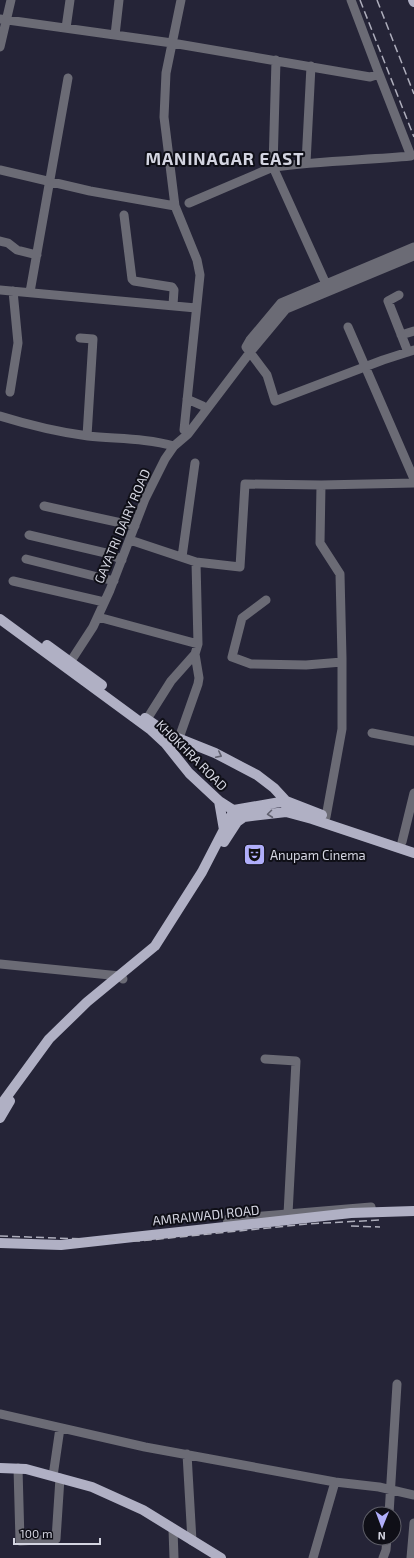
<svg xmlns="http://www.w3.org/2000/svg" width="414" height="1558" font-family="'Exo 2',sans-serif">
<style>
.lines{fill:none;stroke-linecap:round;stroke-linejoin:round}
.minor{stroke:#6b6b75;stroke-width:9}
.major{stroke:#b0b0c4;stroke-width:10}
.rail{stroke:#aeaebc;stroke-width:1.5;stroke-dasharray:8 4;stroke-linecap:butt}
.oneway{stroke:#60606e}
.labels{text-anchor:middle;stroke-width:4;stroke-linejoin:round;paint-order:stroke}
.street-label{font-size:13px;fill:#d4d5e1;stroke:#0f0f17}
.poi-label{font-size:13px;fill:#d4d5e1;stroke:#0f0f17;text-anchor:start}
.district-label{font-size:17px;font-weight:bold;letter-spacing:1px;fill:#d4d5e1;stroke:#0f0f17}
</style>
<rect width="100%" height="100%" fill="#252437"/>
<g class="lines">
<path class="minor" d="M181 0 166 73 164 117 175 206 197 260 200 275 184 430
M0 19 172 43 370 77 379 74 351 0
M66 28 70 0
M115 35 119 0
M0 47 11 0
M306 163 311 66
M0 170 90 191 175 206
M189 203 273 167 276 60
M124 215 132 279 134 281 172 287 174 290 173 305
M0 241 8 243 17 250 37 255
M414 247 281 303 250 340 246 347 267 375 275 401 383 360 414 350
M326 284 273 167C319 161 365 160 411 156L379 74
M0 290 196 308
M30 292 68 78
M399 295 388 301 408 352
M348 327 414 479
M401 335 414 331
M80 338 93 339 87 436
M10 392 18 343 13 291
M187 399 203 406
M0 416C29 425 58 432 88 436 116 439 146 438 174 446
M321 485 414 483
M44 506 135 526
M29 535 110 554 122 560
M130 540 196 562 240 567 245 484 321 485 320 543 340 574 342 658V729L326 817
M182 557 195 463
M26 559 114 581
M13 581 104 602
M266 600 242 618 232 657 251 664 306 665 342 662
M98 617 198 644 196 562
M67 667 93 627 110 590 145 499 165 459 174 446 188 434 251 351 286 309 414 256
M147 719 171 681 195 654 198 644
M372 733 414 741
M179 738 198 684 199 678 195 654
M402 842 414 793
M0 964 120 976 123 979
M265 1059 296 1061 288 1214
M227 1226 228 1219 371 1207 372 1212
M0 1414 145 1447 335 1482
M187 1454 192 1541
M18 1468 20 1541 56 1539 60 1478
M53 1476 60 1428
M389 1514 397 1384
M173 1529 174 1558
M313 1558 335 1482 379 1487 414 1495
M383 1558 386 1550 387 1538
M411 1558 414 1523"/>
<path class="major" d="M413 0 414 2
M0 619 151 730 165 743 189 773 219 801 244 817 286 812 312 819 414 853
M47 645 102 685
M145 718 170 735 215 753 257 775 274 788 286 801 322 815
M219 801 224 830
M224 842 237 822 244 817
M0 1106 49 1039 87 1002 155 946 202 872 234 810 286 801V806
M0 1118 10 1101
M0 1243 61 1245 351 1213 414 1211
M0 1468 26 1469 92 1487 143 1510 221 1558"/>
<path class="rail" d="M360 0 414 137
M377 0 414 94
M351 1226 380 1227
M0 1236 140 1241 307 1224 380 1220"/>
</g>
<defs><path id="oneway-chevron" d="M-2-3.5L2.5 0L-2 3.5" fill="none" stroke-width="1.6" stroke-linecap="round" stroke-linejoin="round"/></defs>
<g class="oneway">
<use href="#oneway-chevron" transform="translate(219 755) rotate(27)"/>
<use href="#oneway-chevron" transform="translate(270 814) rotate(173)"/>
</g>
<defs>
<symbol id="theatre-square" viewBox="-11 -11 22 22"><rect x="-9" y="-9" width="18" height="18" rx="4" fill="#b0aefa" stroke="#0f0f17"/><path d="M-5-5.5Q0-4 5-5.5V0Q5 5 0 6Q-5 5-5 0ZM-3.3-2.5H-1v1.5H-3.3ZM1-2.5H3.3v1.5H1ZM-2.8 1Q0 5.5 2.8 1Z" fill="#111"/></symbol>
</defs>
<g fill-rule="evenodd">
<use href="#theatre-square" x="242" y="842" width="25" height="25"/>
</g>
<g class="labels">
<g class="street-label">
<text transform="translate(122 526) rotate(-67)" y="5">GAYATRI DAIRY ROAD</text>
<text transform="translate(192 755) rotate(45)" y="5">KHOKHRA ROAD</text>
<text transform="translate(206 1215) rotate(-6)" y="5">AMRAIWADI ROAD</text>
</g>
<g class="poi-label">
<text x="270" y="860">Anupam Cinema</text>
</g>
<g class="district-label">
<text x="225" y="165">MANINAGAR EAST</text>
</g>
</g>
<g transform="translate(382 1526) rotate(181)"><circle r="19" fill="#0f0f17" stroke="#5e5e68"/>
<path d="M0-3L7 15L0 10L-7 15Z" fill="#b0aefa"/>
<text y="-6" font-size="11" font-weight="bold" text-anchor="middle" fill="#d4d5e1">N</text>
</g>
<path d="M14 1538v6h86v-6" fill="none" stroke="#d4d5e1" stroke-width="2"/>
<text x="20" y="1538" font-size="12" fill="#d4d5e1" stroke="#0f0f17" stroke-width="3" paint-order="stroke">100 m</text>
</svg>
